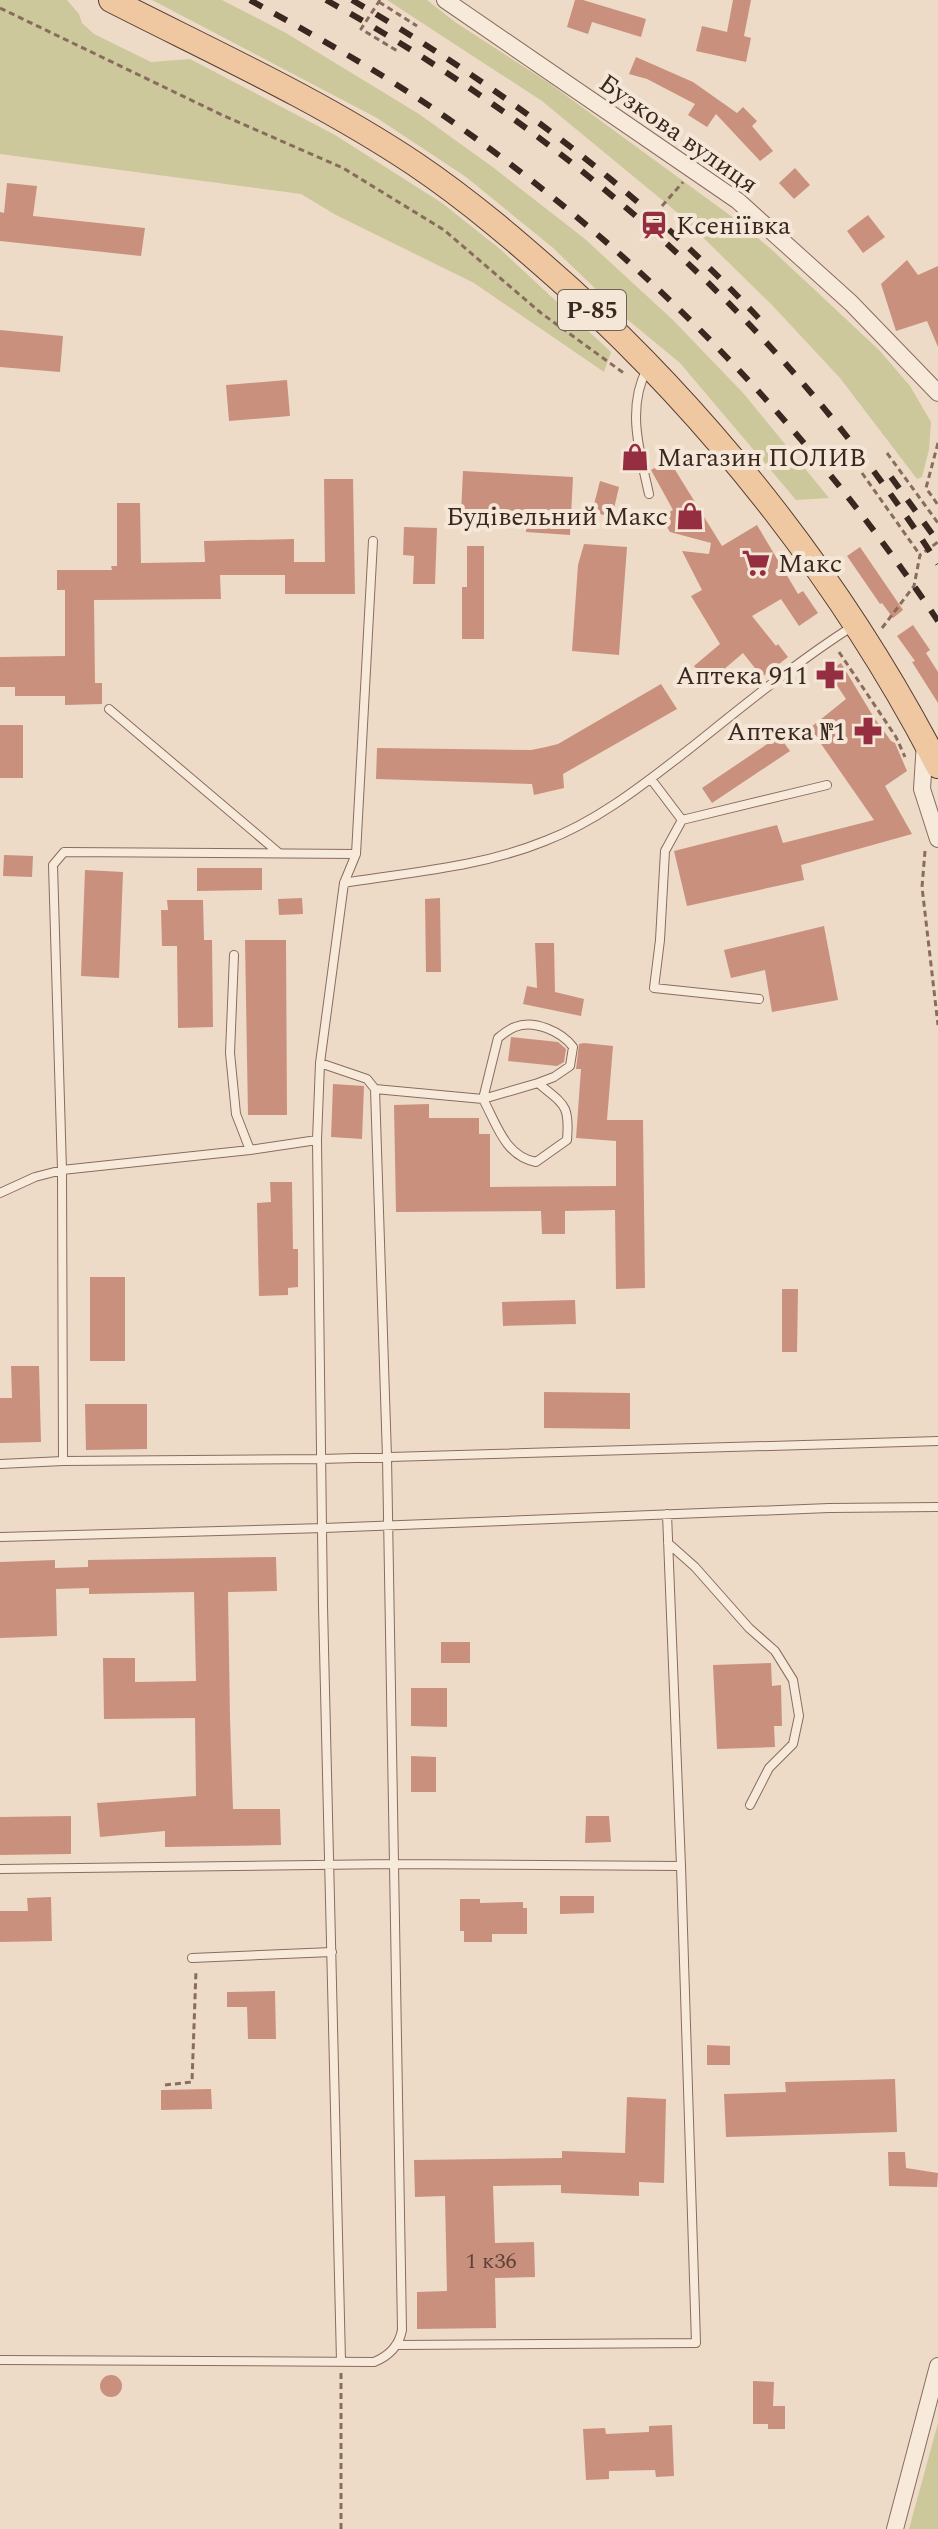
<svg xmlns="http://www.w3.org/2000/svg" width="938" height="2529" font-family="Spectral,serif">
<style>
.green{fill:#ccc89b}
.building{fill:#ca907e}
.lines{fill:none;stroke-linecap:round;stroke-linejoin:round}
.service-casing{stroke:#896c5d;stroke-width:10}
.minor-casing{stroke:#896c5d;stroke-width:18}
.primary-casing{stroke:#573c31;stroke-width:26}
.path{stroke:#896c5d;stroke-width:3;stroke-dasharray:6 4;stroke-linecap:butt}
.service{stroke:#f8eadb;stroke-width:8}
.minor{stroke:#f8eadb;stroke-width:16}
.primary{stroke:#efc8a1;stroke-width:24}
.rail{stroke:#3a2820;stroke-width:6;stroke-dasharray:14 14;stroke-linecap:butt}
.labels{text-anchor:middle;stroke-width:8;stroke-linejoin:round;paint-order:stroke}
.number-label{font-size:22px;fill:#5e4238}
.shield{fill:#f5e7d7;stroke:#726157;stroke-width:2}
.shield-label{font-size:24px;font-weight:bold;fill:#3a2820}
.street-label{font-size:26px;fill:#3a2820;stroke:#f5e7d7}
.poi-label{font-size:26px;fill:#3a2820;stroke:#f5e7d7;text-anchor:start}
</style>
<rect width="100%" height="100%" fill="#eddbc7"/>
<path class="green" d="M0 0H67L79 14 82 23 94 34 151 62 190 59 335 135 442 203 500 249 611 352 604 372 474 283 336 215 301 194 0 154Z
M152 0H222L286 33 419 114 494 168 585 239 673 320 744 394 829 498 796 500 680 363 628 320 552 247 466 177 377 118Z
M387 0H427L455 22 549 83 731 216 771 249 879 350 910 386 931 422 929 450 922 477 917 479 840 378 772 305 679 214 542 101Z
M938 2423V2529H909Z"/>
<path class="building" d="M575 0H583L646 19 641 37 592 22 588 34 567 27Z
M733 0H751L744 36 751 38 746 62 696 51 702 26 727 32Z
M636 57 693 82 737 113 743 107 757 121 752 126 773 151 760 161 716 114 707 127 688 115 695 104 647 79 629 74Z
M795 168 810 185 794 199 779 183Z
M7 183 37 186 33 216 145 228 141 256 0 241V212L4 213Z
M868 215 885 237 863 253 847 231Z
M907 260 918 275 938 266V347L927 321 896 331 881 284Z
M0 330 63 336 60 372 0 367Z
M287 380 290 416 229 421 226 385Z
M669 460 722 546 757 525 798 594 803 591 818 613 799 626 781 599 752 616 776 646 778 644 788 657 762 677 743 653 708 683 694 666 720 644 691 596 702 590 682 551 709 554 711 543 670 532 661 517 673 510 651 470Z
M463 471 573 477 570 535 526 532 527 516 461 513Z
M324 479H353L355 594H285V575H220L221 599 94 600 95 683H102V704L65 705V696H15V687H0V657L65 656V590H57V570H112L111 566H117V503H140L141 563 205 562 204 541 294 539V562H325Z
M600 481 619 487 612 517 592 512Z
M404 527 437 528 435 584H413L414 556 403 555Z
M584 544 627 547 619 655 572 651 578 565Z
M467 546H484V639H462V587H467Z
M860 547 903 610 893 618 882 603 880 604 847 556Z
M913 625 930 650 926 653 938 672V703L912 662 915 661 897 636Z
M841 663 873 716 891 741 895 743 907 771 885 786 912 834 801 865 804 880 687 906 674 851 777 825 783 843 874 820 810 728 846 699 828 672Z
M661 684 677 709 563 774 564 788 534 795 532 784 376 779 377 748 531 750 546 747 558 744Z
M0 725H23V778H0Z
M779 736 790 751 712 803 702 788Z
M4 855 33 856 32 877 3 876Z
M197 868H262V890L197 891Z
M85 870 123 872 119 978 81 976Z
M302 898 303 914 279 915 278 899Z
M440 898 441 972H426L425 899Z
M167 900H203L204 940H212L213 1027 178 1028 177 946H162L161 910H168Z
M824 926 838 1000 772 1012 765 970 731 978 724 950Z
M245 940H286L287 1115H248Z
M535 943H554L555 992 584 999 581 1016 523 1004 527 986 537 988Z
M511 1037 558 1042 566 1049 564 1062 557 1066 508 1061Z
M584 1043 613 1046 607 1120H643L645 1288 616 1289 615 1210 565 1211V1234H542L541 1211 396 1212 394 1105 429 1104V1118H479V1134H490V1187L616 1186V1141L576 1138 581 1069H576L579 1044Z
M333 1084 364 1086 362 1139 331 1137Z
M270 1182H292L293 1249H298V1287L288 1288V1295L259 1296 257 1203 271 1202Z
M90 1277H125V1361H90Z
M782 1289H798L797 1352H782Z
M575 1300 576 1324 503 1326 502 1302Z
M11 1366H39L41 1442 0 1443V1398H12Z
M544 1392 630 1393V1429L544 1428Z
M85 1404H147V1449L86 1450Z
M276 1557 277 1591 228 1592 230 1718 233 1809H280L281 1845 165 1847V1831L100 1837 97 1803 196 1796 195 1718 104 1719 103 1658H135V1682L196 1681 194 1592 89 1594V1588L56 1589 57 1636 0 1638V1562L55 1560V1568L88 1567V1560Z
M441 1642H470V1663H441Z
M771 1663 772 1686 781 1685 782 1726H774L775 1747 717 1749 713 1665Z
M411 1688H447V1727L411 1726Z
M411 1756 436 1757V1792H411Z
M71 1816V1854L0 1855V1817Z
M586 1816H609L611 1842 585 1843Z
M560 1896H594V1913L560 1914Z
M51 1897 52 1941 0 1942V1911H28L27 1898Z
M460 1899H480V1903L523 1902V1908H527V1934H492V1942H464V1931H460Z
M275 1991 276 2039H248L247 2007H227V1992Z
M707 2045 730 2046V2065H707Z
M895 2079 897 2132 726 2137 724 2094 786 2092 785 2082Z
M211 2089 212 2109 161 2110V2090Z
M627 2097 666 2099 664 2183 639 2182V2196L561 2193V2185L493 2186 495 2243 534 2242 535 2277 495 2278 496 2328 417 2329V2292L447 2291 445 2196 415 2197 414 2160 562 2158V2151L625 2153Z
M888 2152H905L906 2168 938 2173 937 2187 889 2186Z
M100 2386a11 11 0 1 1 22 0a11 11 0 1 1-22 0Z
M753 2381 774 2382 773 2406H785V2429H768V2424H753Z
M672 2425 674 2476 656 2477 655 2470 609 2471V2479L586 2480 583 2429 605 2428 606 2434 649 2432V2426Z"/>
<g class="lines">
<defs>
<path id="service" d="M647 369C626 408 640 453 649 494
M109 709 279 853
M651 779 682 820 827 785
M682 820 665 851 660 940 654 988 759 999
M344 883C412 872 481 867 545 841 598 821 644 784 688 750 742 707 795 663 853 626
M234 955 230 1053 236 1114 250 1150
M375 1089 483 1099C497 1125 505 1156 536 1162L567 1140C570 1104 564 1105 538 1083L483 1099 498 1038C503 1034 509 1029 515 1027 534 1019 562 1032 573 1047L570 1066 554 1077 538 1083
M0 1193 35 1177 62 1170 250 1150 317 1140
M63 1461 62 1170 53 865 64 852 356 854
M0 1464 63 1461 321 1459 938 1441
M667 1514 681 1866
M0 1537 324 1528 829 1508 938 1507
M668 1543 695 1567 749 1628 775 1651 793 1680 799 1716 793 1744 769 1768 750 1805
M0 1869 394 1864 681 1866 696 2343 396 2345
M192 1958 332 1952
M0 2360 374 2362C389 2356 399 2346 402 2330L387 1457 375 1089 367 1079 320 1063
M341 2361 323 1606 317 1140 320 1063 344 883 356 854 373 541"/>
<path id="minor" d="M445 0 738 201 851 303 938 393
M925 742 922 789 938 839
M895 2529 938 2366"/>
<path id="primary" d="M111 0C213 52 319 100 415 164 470 201 521 245 570 289 718 424 846 588 938 766"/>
</defs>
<use href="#service" class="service-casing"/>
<use href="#minor" class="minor-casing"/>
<use href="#primary" class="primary-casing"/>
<path class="path" d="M380 0 361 29 399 52
M379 2 417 26
M0 8 222 115 343 168 444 230 541 313 625 374
M662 206 683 182
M938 443 926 488 938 505
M887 453 938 523
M862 473 920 555
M882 628 914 586 920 555 938 542
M839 652 896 737 905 757
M925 851 922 887 938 1025
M165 2085 192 2082 196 1970
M341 2529V2373"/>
<use href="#service" class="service"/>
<use href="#minor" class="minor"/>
<use href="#primary" class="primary"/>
<path class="rail" d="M250 0C317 37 384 74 447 118 644 255 805 423 938 621
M326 0C571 135 787 328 938 564
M352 0C505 89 646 196 766 326
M891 477 938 542"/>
</g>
<defs>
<symbol id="station-bare" viewBox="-9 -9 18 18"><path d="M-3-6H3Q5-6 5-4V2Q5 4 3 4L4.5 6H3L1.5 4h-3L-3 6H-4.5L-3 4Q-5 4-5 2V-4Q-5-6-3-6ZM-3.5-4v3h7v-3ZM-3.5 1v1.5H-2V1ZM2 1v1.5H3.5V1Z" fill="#962e42" stroke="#f5e7d7" stroke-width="2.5" paint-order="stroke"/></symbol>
<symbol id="shop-bare" viewBox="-9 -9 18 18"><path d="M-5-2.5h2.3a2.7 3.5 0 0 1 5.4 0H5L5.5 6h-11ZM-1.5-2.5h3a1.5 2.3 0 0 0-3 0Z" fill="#962e42" stroke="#f5e7d7" stroke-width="2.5" paint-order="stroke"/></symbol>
<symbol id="supermarket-bare" viewBox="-9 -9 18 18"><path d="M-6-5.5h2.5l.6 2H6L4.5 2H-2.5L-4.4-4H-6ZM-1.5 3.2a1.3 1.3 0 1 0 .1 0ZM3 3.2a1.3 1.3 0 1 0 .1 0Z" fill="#962e42" stroke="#f5e7d7" stroke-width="2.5" paint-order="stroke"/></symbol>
<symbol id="pharmacy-bare" viewBox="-9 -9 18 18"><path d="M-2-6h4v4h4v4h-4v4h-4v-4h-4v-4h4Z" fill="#962e42" stroke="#f5e7d7" stroke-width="2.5" paint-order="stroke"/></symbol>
</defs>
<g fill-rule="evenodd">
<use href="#station-bare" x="634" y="205" width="40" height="40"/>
<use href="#shop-bare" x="615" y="437" width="40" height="40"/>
<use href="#shop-bare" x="670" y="496" width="40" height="40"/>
<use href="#supermarket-bare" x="736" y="543" width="40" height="40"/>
<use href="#pharmacy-bare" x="810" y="655" width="40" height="40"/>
<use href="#pharmacy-bare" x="848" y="711" width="40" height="40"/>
</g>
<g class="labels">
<g class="number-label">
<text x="491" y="2268">1 к36</text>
</g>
<rect class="shield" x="558" y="290" width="68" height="40" rx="6"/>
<g class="shield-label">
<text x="592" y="318">Р-85</text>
</g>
<g class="street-label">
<text transform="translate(679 133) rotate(35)" y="9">Бузкова вулиця</text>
</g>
<g class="poi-label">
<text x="676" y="234">Ксеніївка</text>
<text x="657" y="466">Магазин ПОЛИВ</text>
<text x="668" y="525" text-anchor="end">Будівельний Макс</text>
<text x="778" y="572">Макс</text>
<text x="808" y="684" text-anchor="end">Аптека 911</text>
<text x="846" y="740" text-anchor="end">Аптека №1</text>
</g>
</g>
</svg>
